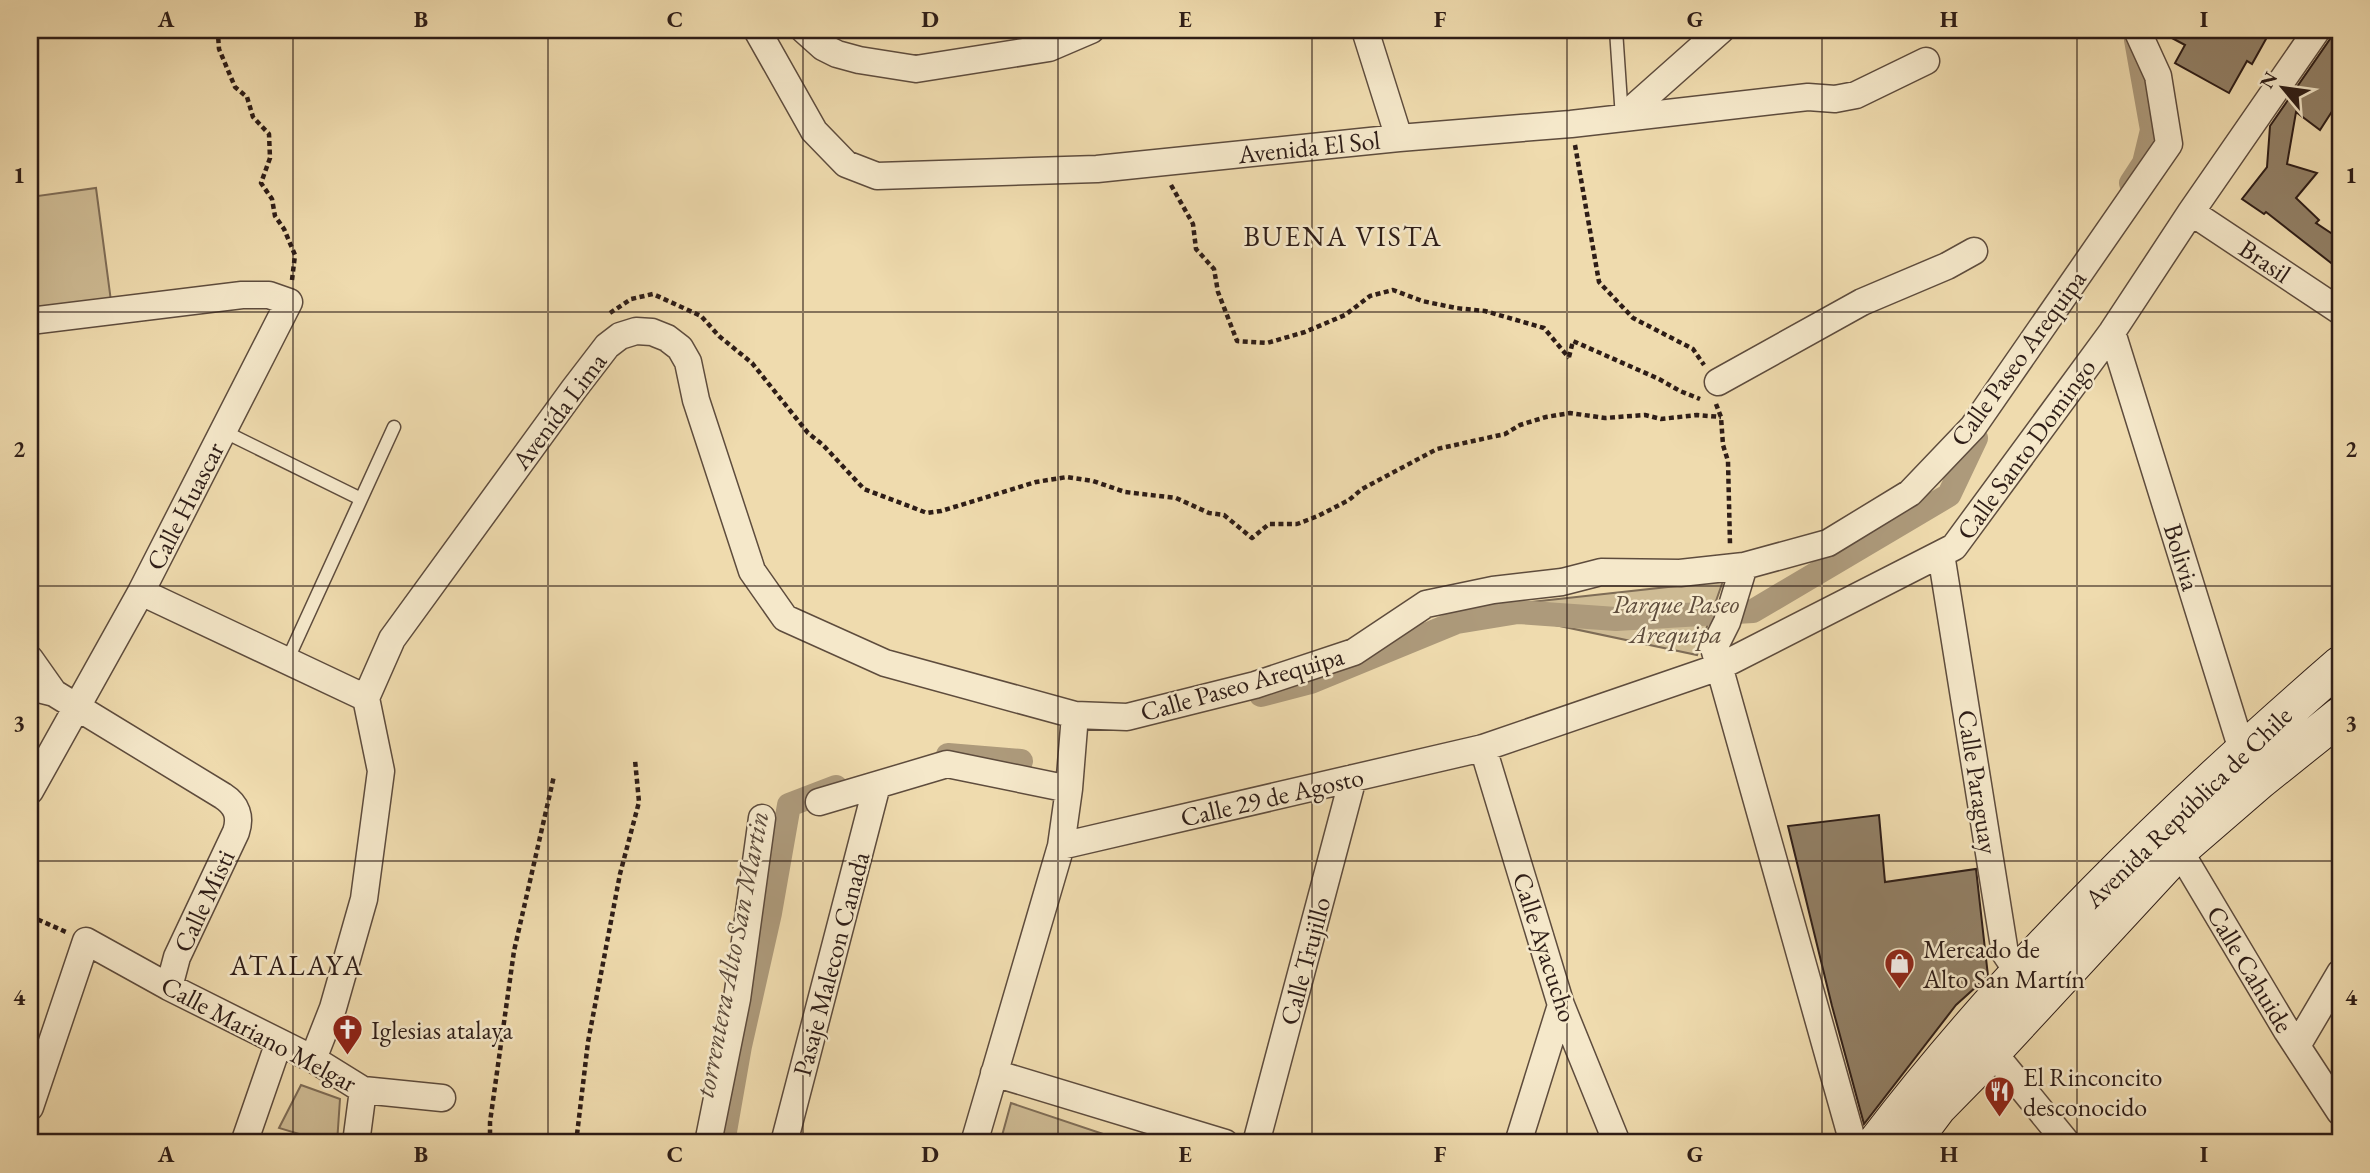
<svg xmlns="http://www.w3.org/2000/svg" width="2370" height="1173" font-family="'EB Garamond',serif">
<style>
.green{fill:#cebb94;stroke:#7e6c56;stroke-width:2}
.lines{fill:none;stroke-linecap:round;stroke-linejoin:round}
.canal{stroke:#ad9a7b;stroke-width:24}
.building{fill:#928066;stroke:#2e1d17;stroke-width:2}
.lane-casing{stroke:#5e4c3d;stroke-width:15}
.street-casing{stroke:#5e4c3d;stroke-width:29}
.secondary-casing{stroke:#2e1d17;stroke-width:39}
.path{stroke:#2e1d17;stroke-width:4.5;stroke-dasharray:5 3.5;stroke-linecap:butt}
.lane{stroke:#f5e8ca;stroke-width:12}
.street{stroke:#f5e8ca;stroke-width:26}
.secondary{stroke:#f5e8ca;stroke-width:37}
.grid{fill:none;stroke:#2e1d17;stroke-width:2;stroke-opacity:0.55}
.labels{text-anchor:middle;stroke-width:5;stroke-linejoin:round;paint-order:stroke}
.street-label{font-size:26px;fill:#2e1d17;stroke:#f5e8ca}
.park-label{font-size:26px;font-style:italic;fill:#5e4c3c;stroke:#f5e8ca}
.poi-label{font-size:26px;fill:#2e1d17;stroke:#f5e8ca;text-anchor:start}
.neighbourhood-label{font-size:28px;letter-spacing:2px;fill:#2e1d17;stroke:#f5e8ca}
.water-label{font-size:28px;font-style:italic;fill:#5a493a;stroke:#f5e8ca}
.neatline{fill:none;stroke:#2e1d17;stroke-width:2.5}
.grid-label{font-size:23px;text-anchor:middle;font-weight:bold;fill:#2e1d17}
</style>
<rect width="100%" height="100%" fill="#efdbae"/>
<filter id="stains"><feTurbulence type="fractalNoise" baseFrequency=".00286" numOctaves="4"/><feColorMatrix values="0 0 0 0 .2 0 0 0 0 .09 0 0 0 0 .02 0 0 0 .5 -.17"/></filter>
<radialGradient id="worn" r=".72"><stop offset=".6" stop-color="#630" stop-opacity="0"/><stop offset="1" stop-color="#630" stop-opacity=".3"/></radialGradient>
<path class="green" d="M96 188 111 301 30 309V197Z
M1723 581 1697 655 1475 608Z
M301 1085 340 1099 337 1143H329L279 1128Z
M1011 1103 1130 1143H1000Z"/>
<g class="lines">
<path class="canal" d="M2131 183 2144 163 2152 130 2136 40
M1261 695 1311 682 1457 622 1518 612 1616 619 1753 611 1949 495 1976 438
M948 755 1021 761
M723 1143 740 1046 770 913 789 805 836 787"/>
</g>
<path class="building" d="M2157 30H2271L2252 64 2247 61 2229 93 2175 63 2185 45Z
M2333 30H2340V99L2320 130 2296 112 2287 164 2317 173 2296 198 2319 220 2316 223 2340 239V270L2266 212 2264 214 2242 199 2267 167 2270 126 2330 39Z
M1879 815 1885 882 1976 869 1988 976 1956 1005 1864 1124 1832 1006 1788 826Z"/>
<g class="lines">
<defs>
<path id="lane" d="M1616 30 1622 118
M223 431 361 499
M287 661 394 427"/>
<path id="street" d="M757 30 814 131 846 164 877 176 1097 169 1399 138 1571 124 1808 97 1835 99 1856 95 1926 61
M804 30 823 47 837 54 859 60 916 69 1049 48 1091 30
M1365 30 1399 138
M1622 118 1721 30
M2191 212 2340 311
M30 321 242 295H269L289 302 141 592 30 791
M2112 332 2242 750 2250 763
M1718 382 1862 302 1947 266 1974 251
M1941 554 2005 953 2019 974 2031 986
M1744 566 1727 622 1714 648 1853 1143
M141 592 366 698
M30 659 54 693
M30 687 54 693 223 796C237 805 241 817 236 832L177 957 169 987
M1483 748 1561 1005 1617 1143
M819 802 947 764 1069 789
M2169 837 2179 850 2287 1031 2340 1112
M1061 846 1483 748 1719 667 1954 547 2112 332 2191 212 2317 30
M1983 1040 2067 1143
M2297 1046 2340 973
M313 1059 333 1008 364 899 381 771 366 698 392 639 574 389 607 346 620 336 636 331 652 332 667 338 680 348 688 362 696 400 752 571 785 618 885 663 1075 715 1127 717 1255 685 1354 652 1426 604 1493 590 1562 582 1601 572 1680 573 1744 566 1828 543 1910 493 1973 427 2169 144 2158 76 2137 30
M994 1073 1225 1143
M30 1107 86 941 169 987 313 1059 363 1090 442 1098
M244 1143 279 1042
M356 1143 363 1090
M708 1143 737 999 762 818
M784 1143 877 785
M974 1143 1061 846 1069 789 1075 715
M1256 1143 1353 778
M1518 1143 1561 1005"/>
<path id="secondary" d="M1876 1143C2010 967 2173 810 2340 665
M1911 1143 1938 1107 1993 1051 2179 850 2260 780 2340 716"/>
</defs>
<use href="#lane" class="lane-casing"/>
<use href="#street" class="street-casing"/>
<use href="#secondary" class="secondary-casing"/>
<path class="path" d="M220 30 218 35 219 49 235 87 247 97 253 117 269 134 270 158 261 183 272 199 275 216 284 229 295 255 292 280
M1575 145 1599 282 1633 318 1693 349 1704 365
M1171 185 1193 224 1196 249 1214 269 1218 292 1237 341 1267 343 1305 332 1345 315 1370 296 1393 290 1422 301 1456 308 1485 311 1544 328 1569 358
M610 313 631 299 653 294 701 316 719 336 752 363 808 433 823 445 864 489 927 513 941 511 1036 482 1067 477 1093 481 1125 492 1176 498 1209 513 1224 515 1252 538 1269 524H1297L1318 516 1349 500 1362 489 1437 449 1505 434 1520 425 1546 417 1570 413 1605 418 1645 415 1661 419 1697 415 1721 417
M1569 357 1573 341 1659 379 1680 391 1700 399
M1716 404 1721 417 1723 445 1728 461 1730 544
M30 916 66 932
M490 1143V1122L514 951 554 776
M576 1143 588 1042 620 874 639 802 635 760"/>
<use href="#lane" class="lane"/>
<use href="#street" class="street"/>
<use href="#secondary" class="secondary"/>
</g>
<path class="grid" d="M293 30V1143M548 30V1143M803 30V1143M1058 30V1143M1312 30V1143M1567 30V1143M1822 30V1143M2077 30V1143M30 312H2340M30 586H2340M30 861H2340"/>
<defs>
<symbol id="shop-pin" viewBox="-11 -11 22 30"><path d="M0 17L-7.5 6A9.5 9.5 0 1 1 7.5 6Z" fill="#8f2418" stroke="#f5e8ca"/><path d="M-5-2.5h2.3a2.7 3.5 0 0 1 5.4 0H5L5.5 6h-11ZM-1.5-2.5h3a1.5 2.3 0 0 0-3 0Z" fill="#fff"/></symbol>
<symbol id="church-pin" viewBox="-11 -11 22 30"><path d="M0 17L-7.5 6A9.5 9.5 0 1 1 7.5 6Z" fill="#8f2418" stroke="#f5e8ca"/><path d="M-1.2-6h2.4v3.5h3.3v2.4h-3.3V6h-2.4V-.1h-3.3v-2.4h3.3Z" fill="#fff"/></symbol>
<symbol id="restaurant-pin" viewBox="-11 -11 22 30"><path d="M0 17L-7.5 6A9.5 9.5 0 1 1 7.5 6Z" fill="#8f2418" stroke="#f5e8ca"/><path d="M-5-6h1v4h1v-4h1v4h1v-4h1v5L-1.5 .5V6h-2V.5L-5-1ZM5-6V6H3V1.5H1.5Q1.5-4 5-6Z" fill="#fff"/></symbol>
</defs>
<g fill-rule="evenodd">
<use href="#shop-pin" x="1882" y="946" width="35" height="47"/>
<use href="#church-pin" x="330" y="1012" width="35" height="47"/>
<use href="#restaurant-pin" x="1982" y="1074" width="35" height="47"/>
</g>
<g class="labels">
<g class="street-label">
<text transform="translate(1309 147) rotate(-6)" y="9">Avenida El Sol</text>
<text transform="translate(2265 261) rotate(34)" y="9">Brasil</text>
<text transform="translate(2018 358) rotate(-54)" y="9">Calle Paseo Arequipa</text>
<text transform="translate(559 411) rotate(-53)" y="9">Avenida Lima</text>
<text transform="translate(2026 449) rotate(-54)" y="9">Calle Santo Domingo</text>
<text transform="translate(185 506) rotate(-63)" y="9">Calle Huascar</text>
<text transform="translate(2182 557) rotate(73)" y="9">Bolivia</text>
<text transform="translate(1242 684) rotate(-16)" y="9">Calle Paseo Arequipa</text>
<text transform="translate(1978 782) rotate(81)" y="9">Calle Paraguay</text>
<text transform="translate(1272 797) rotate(-13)" y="9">Calle 29 de Agosto</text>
<text transform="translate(2188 807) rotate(-44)" y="9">Avenida República de Chile</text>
<text transform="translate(204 901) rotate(-65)" y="9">Calle Misti</text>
<text transform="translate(1545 947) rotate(72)" y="9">Calle Ayacucho</text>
<text transform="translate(1305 961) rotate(-75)" y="9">Calle Trujillo</text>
<text transform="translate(831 964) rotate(-75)" y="9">Pasaje Malecon Canada</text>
<text transform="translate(2250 969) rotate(59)" y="9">Calle Cahuide</text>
<text transform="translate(259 1034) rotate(28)" y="9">Calle Mariano Melgar</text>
</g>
<g class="park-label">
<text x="1676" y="613">Parque Paseo<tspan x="1676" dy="30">Arequipa</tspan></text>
</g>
<g class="poi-label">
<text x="1923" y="958">Mercado de<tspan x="1923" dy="30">Alto San Martín</tspan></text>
<text x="371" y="1039">Iglesias atalaya</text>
<text x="2023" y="1086">El Rinconcito<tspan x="2023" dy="30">desconocido</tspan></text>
</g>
<g class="neighbourhood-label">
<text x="1343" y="246">BUENA VISTA</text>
<text x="297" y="975">ATALAYA</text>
</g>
<g class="water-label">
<text transform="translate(731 954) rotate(-79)" y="10">torrentera Alto San Martin</text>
</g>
</g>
<rect width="2370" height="1173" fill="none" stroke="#efdbae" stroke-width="77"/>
<g transform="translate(2283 88) rotate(299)" stroke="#f5e8ca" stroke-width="5" paint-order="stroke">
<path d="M0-5L12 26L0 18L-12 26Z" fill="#2e1d17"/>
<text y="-10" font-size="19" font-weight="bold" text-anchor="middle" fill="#2e1d17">N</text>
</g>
<rect x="38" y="38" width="2294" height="1096" class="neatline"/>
<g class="grid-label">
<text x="166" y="27">A</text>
<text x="421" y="27">B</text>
<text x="675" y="27">C</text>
<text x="930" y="27">D</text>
<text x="1185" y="27">E</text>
<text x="1440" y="27">F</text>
<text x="1695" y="27">G</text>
<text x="1949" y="27">H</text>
<text x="2204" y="27">I</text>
<text x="19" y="183">1</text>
<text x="2351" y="183">1</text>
<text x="19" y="457">2</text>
<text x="2351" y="457">2</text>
<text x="19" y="731">3</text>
<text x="2351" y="731">3</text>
<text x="19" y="1005">4</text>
<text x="2351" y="1005">4</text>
<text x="166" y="1162">A</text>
<text x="421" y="1162">B</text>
<text x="675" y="1162">C</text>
<text x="930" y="1162">D</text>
<text x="1185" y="1162">E</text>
<text x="1440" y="1162">F</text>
<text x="1695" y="1162">G</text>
<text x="1949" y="1162">H</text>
<text x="2204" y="1162">I</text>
</g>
<rect width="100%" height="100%" filter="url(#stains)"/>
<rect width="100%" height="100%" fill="url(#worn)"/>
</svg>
